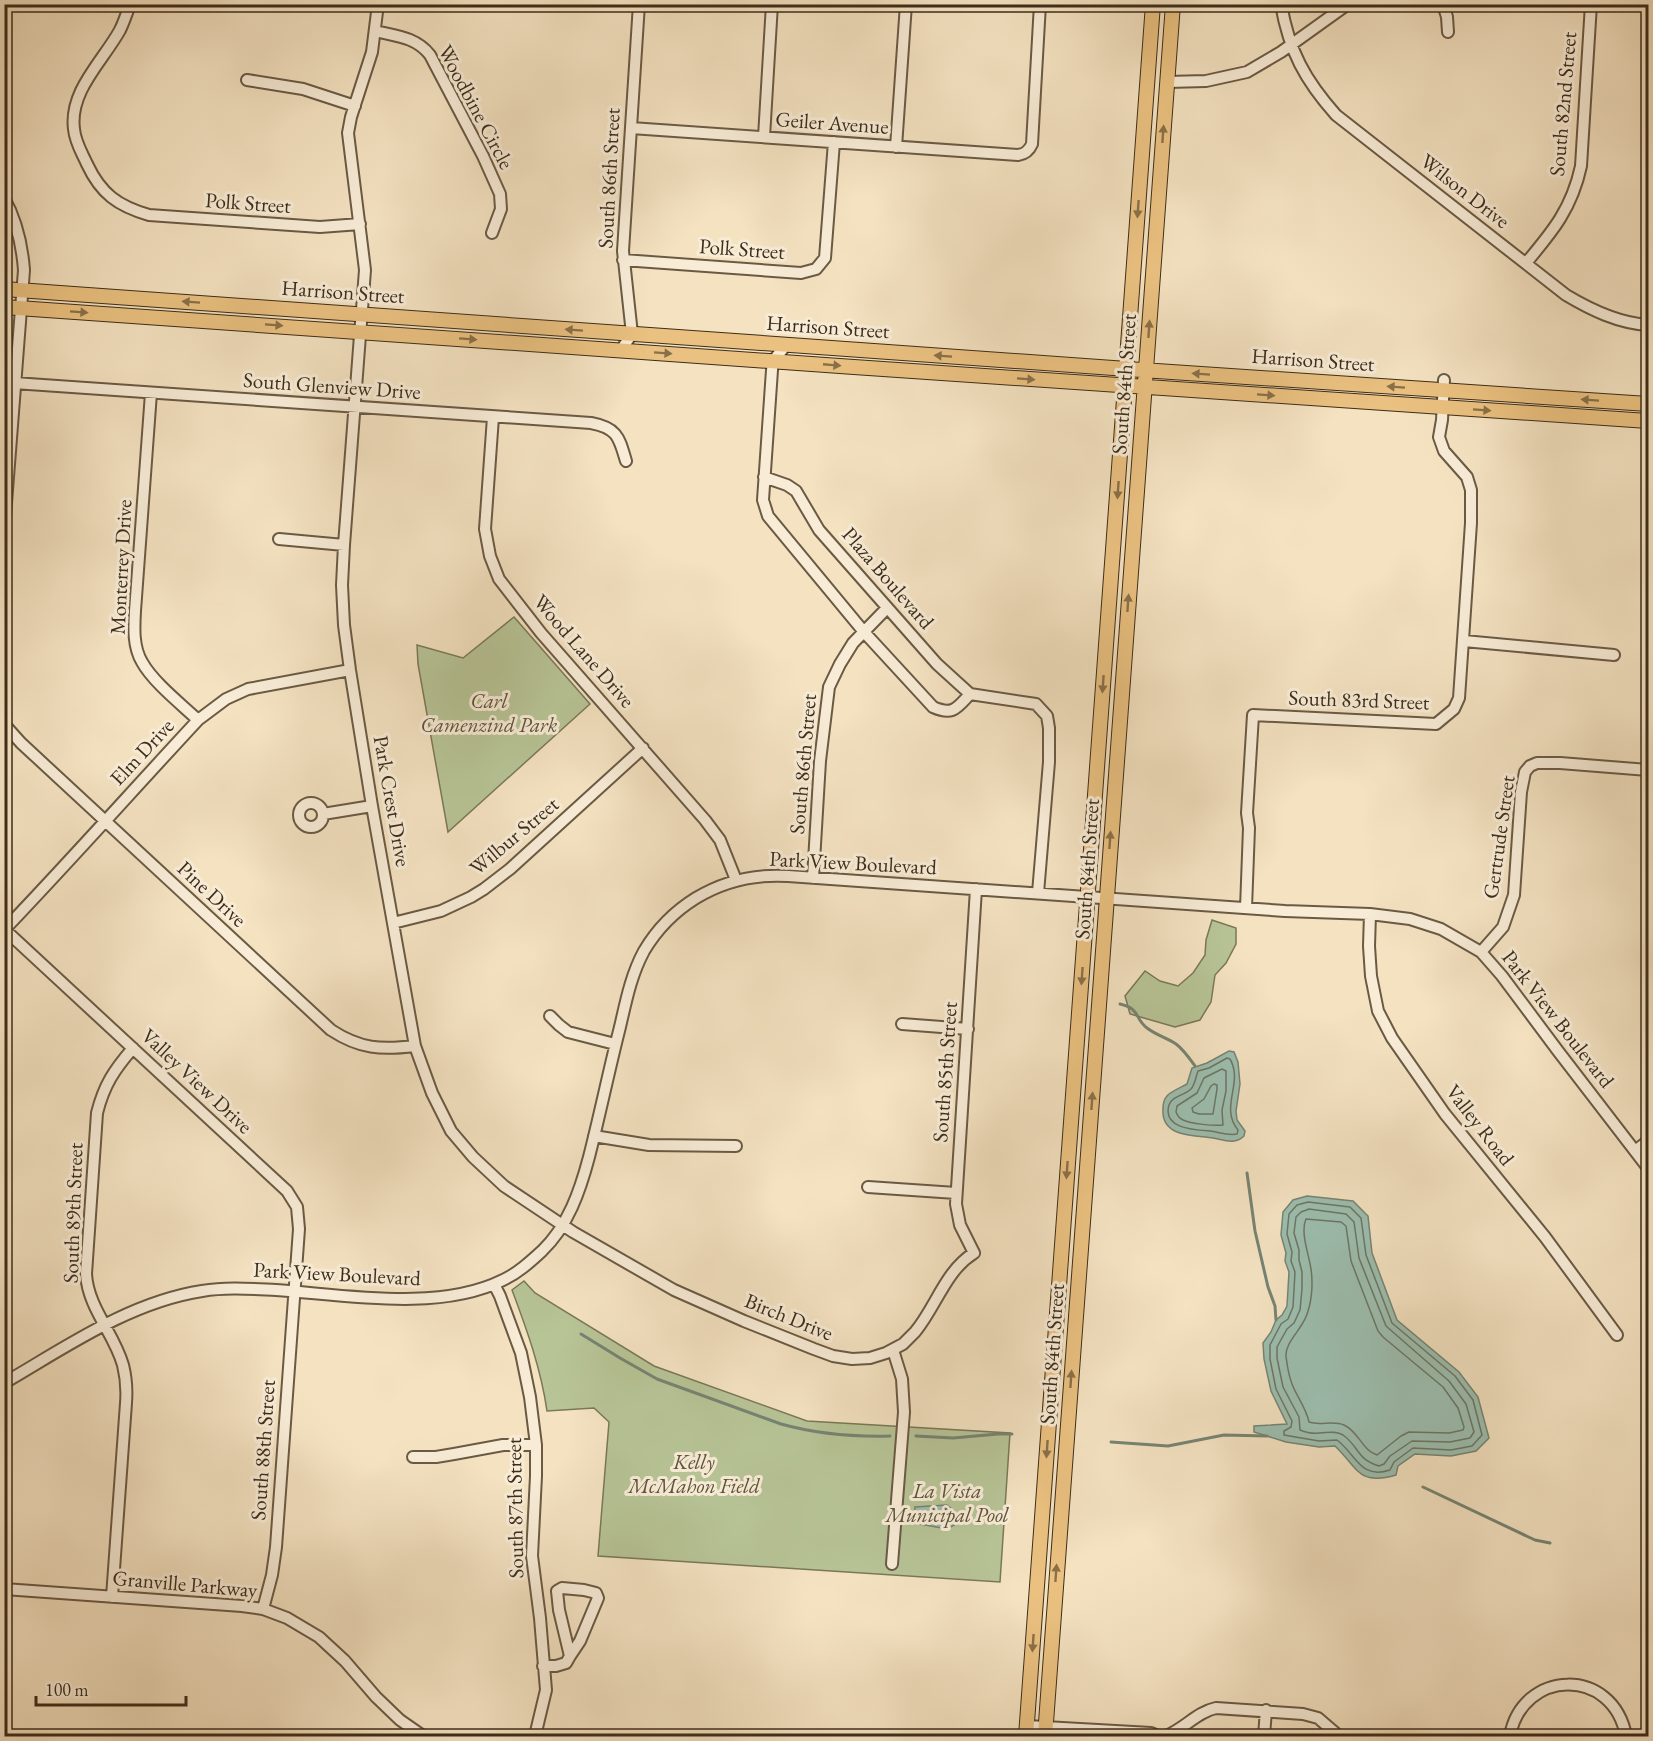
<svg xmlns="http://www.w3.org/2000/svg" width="1653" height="1741" font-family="'EB Garamond',serif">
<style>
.green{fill:#b7c496;stroke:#7a7858;stroke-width:1.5}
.water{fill:#9cbeaf;stroke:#768473;stroke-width:1.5}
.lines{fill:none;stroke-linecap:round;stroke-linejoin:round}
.shore{stroke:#6c7664;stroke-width:1.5}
.stream{stroke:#768473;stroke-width:3}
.minor-casing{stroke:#6a5a44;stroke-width:14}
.major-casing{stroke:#3c2d1a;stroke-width:16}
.minor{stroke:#f8ecd7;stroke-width:10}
.major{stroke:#eac180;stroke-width:14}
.oneway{fill:#8a7048}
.labels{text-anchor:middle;stroke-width:6;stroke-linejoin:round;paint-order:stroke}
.street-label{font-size:21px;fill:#3c2d1a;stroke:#f8ecd7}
.park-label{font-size:21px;font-style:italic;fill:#5b5339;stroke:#f8ecd7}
</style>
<rect width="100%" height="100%" fill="#f4e2c1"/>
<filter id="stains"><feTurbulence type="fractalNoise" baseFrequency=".00333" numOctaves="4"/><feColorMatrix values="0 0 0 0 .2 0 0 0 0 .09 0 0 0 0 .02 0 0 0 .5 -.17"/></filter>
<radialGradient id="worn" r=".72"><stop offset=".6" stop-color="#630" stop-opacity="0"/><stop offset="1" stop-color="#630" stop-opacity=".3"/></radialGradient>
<path class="green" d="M514 617 590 704 448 832 418 664 417 645 463 658Z
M1212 920 1236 928V944L1226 963 1215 975 1211 1002 1200 1020 1175 1027 1130 1014 1125 996 1145 971 1160 981 1178 986 1193 973 1205 955 1206 940Z
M524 1281 535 1293 654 1366 807 1421 1010 1433 1000 1582 598 1556 609 1422 594 1408 547 1411C541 1369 527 1330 512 1290Z"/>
<path class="water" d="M1229 1051 1234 1052 1238 1062 1240 1084 1236 1111 1237 1120 1245 1131 1244 1136C1235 1145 1224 1140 1213 1138 1195 1135 1161 1138 1163 1109 1163 1105 1164 1099 1167 1096 1170 1092 1182 1087 1187 1084L1192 1068 1207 1063Z
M1307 1196 1353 1201 1368 1216 1372 1253 1397 1320 1459 1372 1478 1397 1489 1438 1476 1451 1451 1456 1415 1454 1398 1466 1396 1475C1358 1486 1358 1468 1335 1446L1319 1447 1286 1442 1254 1432V1426L1287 1424 1271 1391 1264 1359 1263 1343 1271 1332 1276 1320 1282 1315 1287 1306 1289 1272 1285 1261 1286 1253 1281 1235 1283 1212 1293 1200Z
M947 1505 957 1513 956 1524 947 1529 914 1523 915 1507Z"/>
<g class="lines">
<path class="shore" d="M1227 1058 1230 1059C1244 1083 1219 1107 1238 1130L1237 1134C1228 1136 1219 1132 1210 1131 1195 1130 1162 1129 1169 1105 1172 1096 1185 1095 1191 1089 1195 1085 1196 1076 1198 1071L1209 1068Z
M1222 1069 1226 1071V1091L1222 1110 1223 1125C1214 1126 1191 1124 1183 1120 1178 1118 1178 1116 1176 1112L1177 1106 1197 1093 1204 1078Z
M1214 1084 1217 1085V1089L1213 1114H1199L1193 1112 1192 1108 1204 1099 1211 1086Z
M1308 1202 1350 1207 1361 1218 1366 1255 1392 1323 1455 1376 1473 1400 1482 1435 1472 1446 1451 1450 1413 1448 1394 1462 1390 1470C1360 1480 1356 1454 1337 1440L1319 1441 1284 1435V1431L1291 1427 1292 1421 1276 1389 1270 1359V1345L1281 1324 1288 1319 1293 1307 1295 1272 1291 1261 1292 1252 1287 1234 1289 1214 1297 1205Z
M1309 1209 1346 1214 1354 1222 1359 1258 1386 1326 1449 1381 1466 1404 1474 1432 1470 1438 1450 1442 1412 1441 1390 1456 1384 1464 1379 1466C1356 1459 1359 1446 1343 1435 1335 1430 1327 1433 1319 1433 1313 1434 1305 1432 1300 1430L1299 1417 1283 1387 1277 1358V1347L1287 1329 1294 1323 1300 1310 1302 1289V1272L1299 1260V1250L1294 1233 1296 1217 1301 1212Z
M1306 1219 1341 1222 1346 1226 1351 1261 1378 1331 1383 1337 1443 1387 1458 1408 1464 1427 1463 1430 1449 1433 1409 1432 1401 1436 1377 1455C1362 1450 1359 1432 1344 1425 1333 1420 1320 1426 1309 1422 1306 1408 1297 1397 1292 1384 1289 1376 1287 1365 1286 1356 1285 1341 1305 1327 1308 1311 1312 1299 1313 1282 1311 1269 1309 1255 1300 1232 1306 1219Z
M945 1512 951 1517 950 1520 945 1522 924 1519 922 1516 924 1513Z"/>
<path class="stream" d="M1120 1004C1141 1009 1134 1018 1147 1028 1156 1035 1167 1038 1176 1044 1183 1049 1190 1059 1195 1066
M1247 1173 1255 1231 1268 1287 1275 1306 1276 1320
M581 1334 620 1358 657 1379 781 1424C817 1434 853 1437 890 1436
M916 1436 953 1438 998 1434H1012
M1111 1442 1168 1446 1224 1435 1267 1436
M1423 1487 1535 1540 1550 1543"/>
<defs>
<path id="minor" d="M130 4C127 13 124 22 120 30 103 61 69 91 74 129 75 142 82 153 87 164 101 194 118 206 149 215L320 227 360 224
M378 4 372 52 351 117 348 133 365 270 344 545 342 585 344 625 350 670 372 806 415 1046 432 1093 451 1131 473 1157 504 1186 573 1232 674 1290 744 1321 814 1349 833 1356 852 1359 870 1358 886 1353 903 1344 915 1332C936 1307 945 1271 974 1253L960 1225 956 1204 976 889
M1281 4C1289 51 1305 80 1336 115L1566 295C1591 310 1618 323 1648 325
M1443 4 1447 17 1448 32
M375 31C396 36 416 37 430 55L483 156 500 194 501 209 492 233
M247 80 303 89 355 106
M1167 82 1206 81 1247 72 1281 52 1348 4
M631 128 1018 155C1025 154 1029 151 1032 144L1040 4
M764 137 772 4
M896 147 906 4
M4 198C17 221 22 244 24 270L4 529
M623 260 801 273 816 269 825 258 834 142
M1526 263C1553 231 1572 208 1581 166L1591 4
M786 345 773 361 772 370 763 500 768 516 864 632 933 707C953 716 957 708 970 694
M621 350 632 334 623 251 639 4
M14 383 591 423C618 428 619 438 626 461
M151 393 135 611C134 628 133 647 142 662 153 682 181 704 198 720
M493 417 485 529 490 556 499 579 541 633 705 820 720 840 736 880
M764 477 787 485 796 491 819 530 937 664 970 694 1036 704 1047 716 1049 728V762L1038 893
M279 539 344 545
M1464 641 1614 655
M4 724 21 743 331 1030C360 1049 381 1050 415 1046
M299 815a12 12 0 1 1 24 0a12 12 0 1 1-24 0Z
M323 814 372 806
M813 878 820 761 829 687 840 664 853 643 887 608
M1246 908 1249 828 1247 813 1253 715 1436 724 1454 709 1459 698 1471 523V490L1467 477 1444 451 1439 437 1442 420 1444 380
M1370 914 1369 946 1371 976 1378 1011 1392 1038 1445 1114 1545 1237 1617 1335
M393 923 441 911 471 897 484 889 510 869 643 748
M4 929 287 1191 297 1207 299 1229 276 1547 272 1575 263 1609
M4 930C70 861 133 790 198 720L226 699 248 689 350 670
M1481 952 1503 927 1514 895 1521 792 1525 772 1530 766 1537 763H1560L1648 770
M550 1016 559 1025 568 1032 615 1044
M902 1024 968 1029
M594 1136 649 1145 736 1146
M1635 1151 1648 1141
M868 1187 956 1193
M494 1284 500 1296 521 1353 530 1397 536 1445V1476L532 1556 540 1618 546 1690 535 1736
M4 1383C66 1347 130 1302 202 1291 227 1287 252 1289 276 1290 346 1295 439 1312 503 1280 518 1273 530 1262 542 1251 568 1226 580 1191 589 1157 600 1114 609 1070 620 1027 626 1001 631 975 644 951 657 929 675 911 696 898 724 881 755 874 788 876L1285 911 1370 914 1410 919 1441 929 1481 952 1502 976 1558 1051 1648 1168
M413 1457H436L454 1454 503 1445H536
M892 1564 904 1412 902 1379 893 1350
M562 1588 584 1590 596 1593 598 1598 580 1641 570 1656 559 1610 557 1591Z
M4 1589 242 1606 263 1609 287 1618 319 1637 345 1661 376 1697 400 1720 423 1736
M112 1597 126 1403C127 1390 126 1377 123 1365 114 1333 88 1308 86 1274L97 1113C104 1085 114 1070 133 1048
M543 1666H556L566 1663 570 1656
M1027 1726 1151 1733 1158 1736
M1166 1736C1184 1729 1197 1712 1216 1708L1303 1714 1318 1718 1339 1736
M1264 1736 1266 1710
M1510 1736C1522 1669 1613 1666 1626 1736"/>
<path id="major" d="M4 289 1127 369 1648 404
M4 307 854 367 1648 421
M1026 1736 1153 4
M1045 1736 1173 4"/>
</defs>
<use href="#minor" class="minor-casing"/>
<use href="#major" class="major-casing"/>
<use href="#minor" class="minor"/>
<use href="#major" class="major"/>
</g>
<defs><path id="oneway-solid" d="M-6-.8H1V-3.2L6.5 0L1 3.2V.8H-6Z" transform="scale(1.5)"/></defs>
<g class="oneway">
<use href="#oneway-solid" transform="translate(1163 134) rotate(-86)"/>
<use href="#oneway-solid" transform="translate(1138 209) rotate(94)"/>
<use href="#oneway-solid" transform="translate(191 302) rotate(-176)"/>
<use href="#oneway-solid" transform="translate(79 312) rotate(4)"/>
<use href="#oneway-solid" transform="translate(274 325) rotate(4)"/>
<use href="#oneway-solid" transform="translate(1149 329) rotate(-86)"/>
<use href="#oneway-solid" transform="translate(574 330) rotate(-176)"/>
<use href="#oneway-solid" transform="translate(468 339) rotate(4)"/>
<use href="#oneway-solid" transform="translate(663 353) rotate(4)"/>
<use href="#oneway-solid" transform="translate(943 356) rotate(-176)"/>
<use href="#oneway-solid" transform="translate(832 365) rotate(5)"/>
<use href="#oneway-solid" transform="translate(1201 374) rotate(-176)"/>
<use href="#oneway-solid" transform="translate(1026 379) rotate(4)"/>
<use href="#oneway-solid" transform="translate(1396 387) rotate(-176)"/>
<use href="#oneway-solid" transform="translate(1266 395) rotate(4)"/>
<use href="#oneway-solid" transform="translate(1590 400) rotate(-176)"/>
<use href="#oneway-solid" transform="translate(1482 410) rotate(4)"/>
<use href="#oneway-solid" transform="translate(1118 490) rotate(94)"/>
<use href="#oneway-solid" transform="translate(1128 603) rotate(-86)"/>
<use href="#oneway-solid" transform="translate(1103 684) rotate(94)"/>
<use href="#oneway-solid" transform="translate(1110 840) rotate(-86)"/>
<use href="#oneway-solid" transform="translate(1082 976) rotate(94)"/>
<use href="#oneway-solid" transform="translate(1092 1101) rotate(-86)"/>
<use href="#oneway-solid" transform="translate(1067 1170) rotate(94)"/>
<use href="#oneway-solid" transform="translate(1071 1379) rotate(-86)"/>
<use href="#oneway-solid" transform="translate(1047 1449) rotate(94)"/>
<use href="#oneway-solid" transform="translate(1056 1573) rotate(-86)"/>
<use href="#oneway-solid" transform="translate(1033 1643) rotate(94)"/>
</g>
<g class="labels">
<g class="street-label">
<text transform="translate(1563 104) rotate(-85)" y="7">South 82nd Street</text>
<text transform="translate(476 107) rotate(62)" y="7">Woodbine Circle</text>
<text transform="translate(832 123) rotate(4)" y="7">Geiler Avenue</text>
<text transform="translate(609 178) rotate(-87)" y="7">South 86th Street</text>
<text transform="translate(1465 191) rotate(38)" y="7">Wilson Drive</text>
<text transform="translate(248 203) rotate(4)" y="7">Polk Street</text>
<text transform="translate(742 249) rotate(4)" y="7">Polk Street</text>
<text transform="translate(343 292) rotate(4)" y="7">Harrison Street</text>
<text transform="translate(828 327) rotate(4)" y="7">Harrison Street</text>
<text transform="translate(1313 360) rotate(4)" y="7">Harrison Street</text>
<text transform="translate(1124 384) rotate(-86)" y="7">South 84th Street</text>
<text transform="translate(332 386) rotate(4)" y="7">South Glenview Drive</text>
<text transform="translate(121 567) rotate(-87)" y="7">Monterrey Drive</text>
<text transform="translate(888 578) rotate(49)" y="7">Plaza Boulevard</text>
<text transform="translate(584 651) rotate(49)" y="7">Wood Lane Drive</text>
<text transform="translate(1359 700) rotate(2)" y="7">South 83rd Street</text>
<text transform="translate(142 752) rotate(-47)" y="7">Elm Drive</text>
<text transform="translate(803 764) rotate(-85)" y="7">South 86th Street</text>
<text transform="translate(392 801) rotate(80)" y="7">Park Crest Drive</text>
<text transform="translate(514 836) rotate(-40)" y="7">Wilbur Street</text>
<text transform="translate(1499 837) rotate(-82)" y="7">Gertrude Street</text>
<text transform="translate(853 863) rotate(3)" y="7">Park View Boulevard</text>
<text transform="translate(1087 869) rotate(-86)" y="7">South 84th Street</text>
<text transform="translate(212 894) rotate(43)" y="7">Pine Drive</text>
<text transform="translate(1558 1019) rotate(52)" y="7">Park View Boulevard</text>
<text transform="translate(945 1072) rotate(-86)" y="7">South 85th Street</text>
<text transform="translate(197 1081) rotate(43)" y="7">Valley View Drive</text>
<text transform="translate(1480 1125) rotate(52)" y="7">Valley Road</text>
<text transform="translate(73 1213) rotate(-88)" y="7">South 89th Street</text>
<text transform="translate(337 1274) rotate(3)" y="7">Park View Boulevard</text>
<text transform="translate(789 1317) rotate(22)" y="7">Birch Drive</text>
<text transform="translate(1052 1354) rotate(-86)" y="7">South 84th Street</text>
<text transform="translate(263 1450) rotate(-86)" y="7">South 88th Street</text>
<text transform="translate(515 1508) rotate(-91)" y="7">South 87th Street</text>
<text transform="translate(185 1584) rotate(5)" y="7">Granville Parkway</text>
</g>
<g class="park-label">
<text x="489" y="708">Carl<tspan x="489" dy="24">Camenzind Park</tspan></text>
<text x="694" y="1469">Kelly<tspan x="694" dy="24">McMahon Field</tspan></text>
<text x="947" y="1498">La Vista<tspan x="947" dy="24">Municipal Pool</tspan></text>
</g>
</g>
<rect width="1653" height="1741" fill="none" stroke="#f4e2c1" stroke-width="24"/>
<rect x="6" y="6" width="1641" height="1729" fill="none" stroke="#3c2d1a" stroke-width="3"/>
<rect x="12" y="12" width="1629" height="1717" fill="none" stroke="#3c2d1a" stroke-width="1.5"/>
<path d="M36 1696v9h150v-9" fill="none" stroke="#3c2d1a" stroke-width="3"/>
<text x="45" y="1696" font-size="18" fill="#3c2d1a" stroke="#f8ecd7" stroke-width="4.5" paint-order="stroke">100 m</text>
<rect width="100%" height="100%" filter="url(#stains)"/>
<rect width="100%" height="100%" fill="url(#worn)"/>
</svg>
